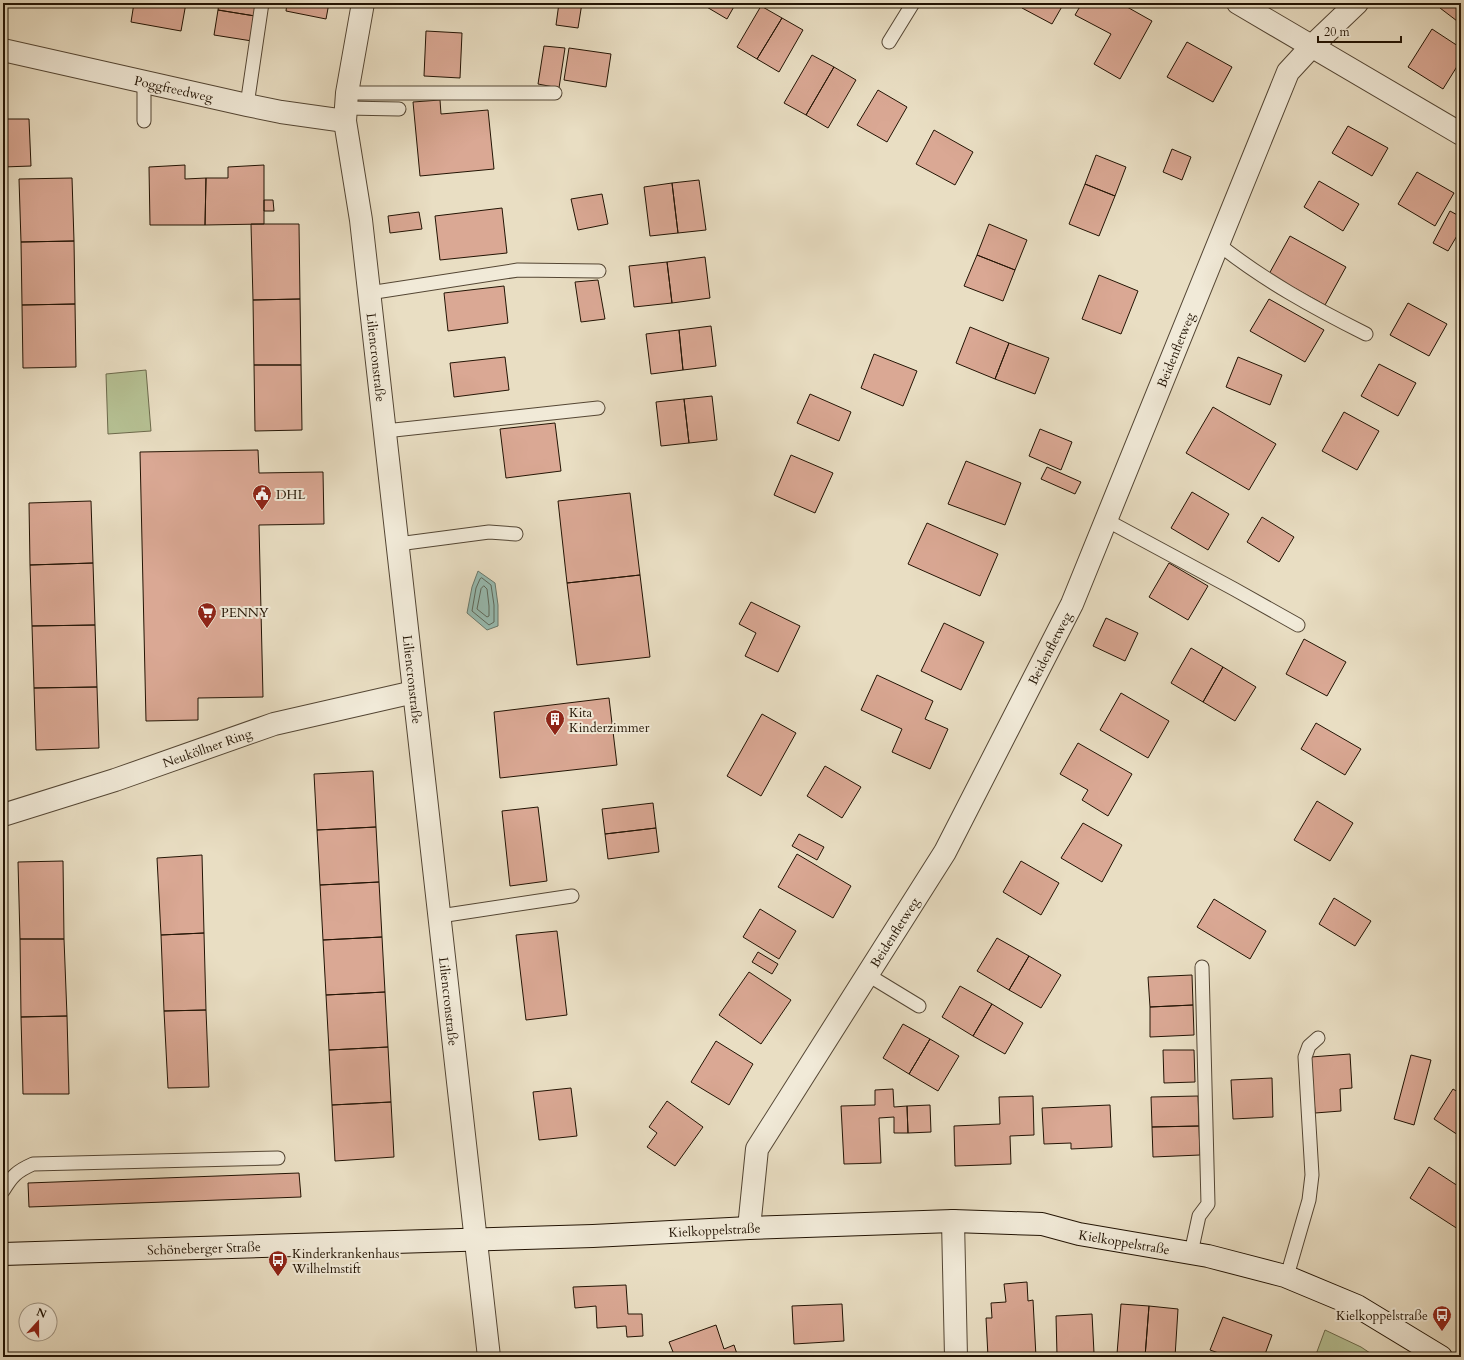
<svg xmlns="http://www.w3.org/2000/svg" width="1464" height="1360" font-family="Cardo,serif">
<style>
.green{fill:#b6c194;stroke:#6c6a4c}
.water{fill:#97bcb2;stroke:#69796c}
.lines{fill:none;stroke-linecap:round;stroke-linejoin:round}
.shore{stroke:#5d685b;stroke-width:1}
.building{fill:#daa894;stroke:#231404}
.lane-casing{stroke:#544634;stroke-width:15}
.street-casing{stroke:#544634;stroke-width:24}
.secondary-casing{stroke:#231404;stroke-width:24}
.lane{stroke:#f1ead8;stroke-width:13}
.street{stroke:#f1ead8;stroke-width:22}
.secondary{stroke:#f1ead8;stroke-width:22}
.labels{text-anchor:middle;stroke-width:4;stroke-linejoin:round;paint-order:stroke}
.street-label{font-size:13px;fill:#231404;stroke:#f1ead8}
.poi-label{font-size:13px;fill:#231404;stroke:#f1ead8;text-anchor:start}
</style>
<rect width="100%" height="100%" fill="#e9dec3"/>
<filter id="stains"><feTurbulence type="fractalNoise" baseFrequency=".005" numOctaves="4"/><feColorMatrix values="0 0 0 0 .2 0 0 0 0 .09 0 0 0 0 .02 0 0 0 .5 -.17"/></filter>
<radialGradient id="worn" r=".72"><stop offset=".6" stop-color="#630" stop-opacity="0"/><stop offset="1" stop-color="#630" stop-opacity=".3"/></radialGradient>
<path class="green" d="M146 370 151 431 108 434 106 374Z
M1325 1330 1361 1347 1376 1357H1315Z"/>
<path class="water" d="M478 571 495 583 498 605V626L487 630 467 613 472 587Z"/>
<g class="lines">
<path class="shore" d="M482 578 491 585 494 605V622L489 625 472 611 476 588 480 579Z
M484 586 487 589 489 606V616L487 617 477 609 481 589Z"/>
</g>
<path class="building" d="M134 3H186L181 31 131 22Z
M219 3H257L255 16 218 10Z
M287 3H329L326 19 286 11Z
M468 3H489V7Z
M559 3H582L578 28 556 25Z
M700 3H736L727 19Z
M1024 3H1064L1052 24 1022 8Z
M1082 3H1120L1152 21 1120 79 1094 64 1111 34 1075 15Z
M1444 3H1461V24L1440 8Z
M761 6 782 18 757 59 737 47Z
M218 10 255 16 252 41 214 35Z
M782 18 803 30 779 72 757 59Z
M1432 29 1461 48V60L1443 89 1408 67Z
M426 31 462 33 460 78 424 76Z
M1187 42 1232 67 1213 102 1167 77Z
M544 46 565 48 559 88 538 84Z
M569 48 611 54 606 87 564 80Z
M812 55 834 67 806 115 784 103Z
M834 67 856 80 828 128 806 115Z
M878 90 907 107 887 142 857 125Z
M440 100 441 114 488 110 494 169 420 176 413 102Z
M3 119H29L31 166 3 167Z
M1348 126 1388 148 1372 176 1332 153Z
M934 130 973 152 955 185 916 164Z
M1172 149 1191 157 1182 180 1163 172Z
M1096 155 1126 167 1115 196 1085 184Z
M185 165V179L206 178 205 225H150L149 167Z
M264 165V224L205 225 206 178H228V167Z
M1417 172 1454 193 1435 226 1398 204Z
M72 178 74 241 21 242 19 179Z
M699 180 706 230 678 233 672 183Z
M1319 181 1359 204 1343 231 1304 207Z
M672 183 678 233 650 236 644 187Z
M1085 184 1115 196 1099 236 1069 224Z
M602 194 608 224 578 230 571 199Z
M264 200H273L274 211H264Z
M502 208 507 253 440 260 435 216Z
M1450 211 1461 217V229L1448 251 1433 243Z
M419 212 422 229 390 233 388 216Z
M251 224H299L300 299 253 300Z
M989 224 1027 240 1015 270 977 255Z
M1290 236 1346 267 1325 305 1269 274Z
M74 241 75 304 22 305 21 242Z
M977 255 1015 270 1003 301 964 286Z
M705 257 710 298 672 303 667 262Z
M667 262 672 303 634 307 629 266Z
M1099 275 1138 291 1121 334 1082 319Z
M598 280 605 319 581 322 575 282Z
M504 286 508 323 448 331 444 293Z
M300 299 301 365H254L253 300Z
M1269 299 1324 330 1305 362 1250 331Z
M1408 303 1447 324 1429 356 1390 335Z
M75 304 76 367 23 368 22 305Z
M711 326 716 366 683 370 679 330Z
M970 327 1009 343 995 379 956 363Z
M679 330 683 370 651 374 646 334Z
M1009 343 1049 358 1035 394 995 379Z
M874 354 917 371 903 406 861 388Z
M505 357 509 390 454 397 450 363Z
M1238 357 1282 375 1270 405 1226 387Z
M1379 364 1416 383 1398 416 1361 396Z
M254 365H301L302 430 255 431Z
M810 394 851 412 839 441 797 423Z
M712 396 717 440 689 443 684 399Z
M684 399 689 443 661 446 656 402Z
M1213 407 1276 444 1249 490 1186 453Z
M1344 412 1379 431 1357 470 1322 451Z
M555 423 561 471 506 478 500 429Z
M1040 429 1072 442 1061 470 1029 456Z
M258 450 259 473 323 472 324 524 259 525 263 697 198 698V720L146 721 140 452Z
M791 455 833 473 815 513 774 495Z
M966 461 1021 483 1005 525 948 504Z
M1047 467 1081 482 1075 494 1041 479Z
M1192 492 1229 514 1208 550 1171 528Z
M630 493 640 575 567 583 558 501Z
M91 501 93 563 30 565 29 503Z
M1262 517 1294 537 1279 562 1247 542Z
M927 523 998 554 980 596 908 564Z
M93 563 95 625 32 626 30 565Z
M1169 563 1208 586 1188 620 1149 597Z
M640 575 650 657 577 665 567 583Z
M751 602 800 626 778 672 745 656 756 633 739 624Z
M1106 618 1138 633 1125 661 1093 646Z
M944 623 984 642 961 690 921 671Z
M95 625 97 687 34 688 32 626Z
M1304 639 1346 662 1327 696 1286 674Z
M1191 648 1223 667 1203 702 1171 683Z
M1223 667 1256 687 1235 721 1203 702Z
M877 675 933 701 925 719 948 729 930 769 892 752 902 729 861 710Z
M97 687 99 748 36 750 34 688Z
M1121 693 1169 721 1148 758 1100 730Z
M609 698 617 765 500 778 494 712Z
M762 714 796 733 761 796 727 776Z
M1316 723 1361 749 1345 775 1301 749Z
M1078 743 1132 774 1108 816 1082 800 1088 790 1060 774Z
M825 766 861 787 842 818 807 796Z
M373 771 376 827 317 830 314 774Z
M1317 801 1353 823 1330 861 1294 840Z
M653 803 656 828 605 834 602 809Z
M538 807 547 881 510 886 502 811Z
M1083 823 1122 845 1102 882 1061 858Z
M376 827 379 882 320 885 317 830Z
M656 828 659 852 608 859 605 834Z
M799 834 824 847 817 860 792 846Z
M797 854 851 886 833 918 778 887Z
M202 855 204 933 161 935 157 858Z
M63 861 64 939H20L18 862Z
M1021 861 1059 883 1041 915 1003 892Z
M379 882 382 937 323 940 320 885Z
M1334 898 1371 921 1355 946 1319 924Z
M1214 899 1266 931 1250 959 1197 927Z
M760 909 796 931 779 959 743 937Z
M557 931 567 1015 526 1020 516 935Z
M204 933 206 1010 164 1011 161 935Z
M382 937 385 992 326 995 323 940Z
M997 938 1029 956 1009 990 977 971Z
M20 939H64L67 1016 21 1017Z
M758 952 778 964 772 974 752 962Z
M1029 956 1061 975 1041 1008 1009 990Z
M749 972 791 1000 761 1044 719 1015Z
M1192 975 1193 1005 1150 1007 1148 977Z
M960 986 992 1004 973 1036 942 1017Z
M385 992 388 1047 329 1050 326 995Z
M992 1004 1023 1023 1005 1054 973 1036Z
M1193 1005 1194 1035 1150 1037V1007Z
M206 1010 209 1087 168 1088 164 1011Z
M67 1016 69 1094H23L21 1017Z
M903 1024 930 1039 909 1074 883 1058Z
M930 1039 959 1056 938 1091 909 1074Z
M716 1041 753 1064 729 1105 691 1082Z
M388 1047 391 1102 332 1105 329 1050Z
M1163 1050H1194L1195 1082 1164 1083Z
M1350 1054 1352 1088 1340 1089 1341 1111 1315 1113 1311 1057Z
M1411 1055 1431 1060 1414 1125 1394 1119Z
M1272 1078 1273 1117 1233 1119 1231 1080Z
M571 1088 577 1136 539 1140 533 1092Z
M893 1089 894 1107 907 1106 908 1133H894V1117L879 1118 881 1163 844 1164 841 1106 875 1105V1090Z
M1453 1089 1461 1094V1137L1434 1119Z
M1033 1096 1034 1135 1010 1136 1011 1164 955 1166 954 1126 1000 1124 999 1097Z
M1198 1096 1199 1126 1152 1127 1151 1097Z
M667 1101 703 1127 675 1166 647 1147 657 1133 649 1127Z
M391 1102 394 1157 335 1161 332 1105Z
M930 1105 931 1132 908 1133 907 1106Z
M1110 1105 1112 1147 1071 1149V1143L1044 1144 1042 1108Z
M1199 1126 1200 1155 1153 1157 1152 1127Z
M1429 1167 1461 1188V1231L1410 1198Z
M299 1173 301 1197 29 1207 28 1183Z
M1027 1282 1028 1301 1033 1300 1036 1357H988L986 1318H992L991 1303 1006 1302 1004 1284Z
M626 1285 628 1314H642L643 1336 627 1337 626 1326 597 1328 596 1306 575 1308 573 1287Z
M842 1304 844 1341 794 1344 792 1306Z
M1121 1304 1149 1306 1145 1357 1117 1354Z
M1149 1306 1178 1309 1175 1357H1145Z
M1092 1314 1094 1353 1057 1355 1056 1316Z
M1223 1317 1272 1335 1264 1357H1230L1210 1350Z
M716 1325 724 1349 734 1345 738 1357H675L669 1342Z"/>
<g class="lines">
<defs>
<path id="lane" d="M889 42 913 3
M347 93H555
M247 105 262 3
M346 108 399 109
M144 121V82
M1217 243C1263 280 1314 308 1366 334
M369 293 518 270 599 271
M385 431 598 408
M1106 520 1234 589 1298 625
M398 544 489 532 516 534
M440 916 572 896
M868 975 919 1006
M3 1191C12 1176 17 1171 33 1164L278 1158
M1191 1253 1199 1216 1208 1204 1202 967
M1287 1276 1309 1200 1312 1175 1305 1057 1309 1046 1318 1038"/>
<g id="street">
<path id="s1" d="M363 3 347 93 345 121 361 220 489 1357"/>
<path d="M1238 3 1461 134"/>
<path id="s2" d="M3 50 247 105 281 112 345 121"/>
<path id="s3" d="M3 815 115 780 274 724 414 692"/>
<path d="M953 1221 956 1357"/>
<path id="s4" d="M749 1228 757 1149 945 852 1072 604 1288 72 1312 46 1357 3"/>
</g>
<g id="secondary">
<path id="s5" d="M3 1254 593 1236 749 1228 953 1221 1042 1224 1079 1234 1208 1256 1285 1276 1357 1306 1441 1357"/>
</g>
</defs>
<use href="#lane" class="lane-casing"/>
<use href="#street" class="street-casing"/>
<use href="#secondary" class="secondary-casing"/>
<use href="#lane" class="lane"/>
<use href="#street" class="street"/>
<use href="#secondary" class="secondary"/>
</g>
<defs>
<symbol id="civic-pin" viewBox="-11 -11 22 30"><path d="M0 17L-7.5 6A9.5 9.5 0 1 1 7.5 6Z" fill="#8f2418" stroke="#f1ead8"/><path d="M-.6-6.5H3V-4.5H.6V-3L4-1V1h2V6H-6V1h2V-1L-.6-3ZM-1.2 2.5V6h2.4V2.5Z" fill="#fff"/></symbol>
<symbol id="supermarket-pin" viewBox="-11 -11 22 30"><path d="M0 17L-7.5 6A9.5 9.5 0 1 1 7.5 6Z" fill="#8f2418" stroke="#f1ead8"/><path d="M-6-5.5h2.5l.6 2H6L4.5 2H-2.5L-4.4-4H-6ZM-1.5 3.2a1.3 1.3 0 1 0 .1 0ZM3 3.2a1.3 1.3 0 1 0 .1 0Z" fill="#fff"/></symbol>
<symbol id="building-pin" viewBox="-11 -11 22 30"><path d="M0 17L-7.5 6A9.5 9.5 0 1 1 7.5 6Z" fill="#8f2418" stroke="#f1ead8"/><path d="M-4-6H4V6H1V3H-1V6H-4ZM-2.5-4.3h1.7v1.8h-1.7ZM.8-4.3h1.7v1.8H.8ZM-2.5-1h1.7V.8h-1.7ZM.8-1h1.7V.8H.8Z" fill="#fff"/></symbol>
<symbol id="bus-pin" viewBox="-11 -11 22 30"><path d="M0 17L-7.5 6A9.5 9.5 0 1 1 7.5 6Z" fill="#8f2418" stroke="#f1ead8"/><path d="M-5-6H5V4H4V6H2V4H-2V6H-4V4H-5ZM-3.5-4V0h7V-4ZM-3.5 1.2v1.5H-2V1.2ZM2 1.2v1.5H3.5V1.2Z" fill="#fff"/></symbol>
</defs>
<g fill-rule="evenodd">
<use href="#civic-pin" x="251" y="483" width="22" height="30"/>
<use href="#supermarket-pin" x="196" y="601" width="22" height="30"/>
<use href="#building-pin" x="544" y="708" width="22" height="30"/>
<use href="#bus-pin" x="267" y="1249" width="22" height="30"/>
<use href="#bus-pin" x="1431" y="1304" width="22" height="30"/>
</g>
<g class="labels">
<g class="street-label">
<text dy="5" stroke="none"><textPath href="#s2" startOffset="175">Poggfreedweg</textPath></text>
<text dy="5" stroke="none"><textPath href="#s4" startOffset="984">Beidenfletweg</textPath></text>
<text dy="5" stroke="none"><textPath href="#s1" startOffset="358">Liliencronstraße</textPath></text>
<text dy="5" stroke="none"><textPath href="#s4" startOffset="660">Beidenfletweg</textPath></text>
<text dy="5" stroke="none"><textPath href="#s1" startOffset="682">Liliencronstraße</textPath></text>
<text dy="5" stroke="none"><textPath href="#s3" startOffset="215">Neuköllner Ring</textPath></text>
<text dy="5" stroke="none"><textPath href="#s4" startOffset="336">Beidenfletweg</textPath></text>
<text dy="5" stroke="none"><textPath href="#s1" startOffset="1006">Liliencronstraße</textPath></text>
<text dy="5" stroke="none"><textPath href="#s5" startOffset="712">Kielkoppelstraße</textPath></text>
<text dy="5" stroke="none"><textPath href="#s5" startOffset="1124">Kielkoppelstraße</textPath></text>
<text dy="5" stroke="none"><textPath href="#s5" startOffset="201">Schöneberger Straße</textPath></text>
</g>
<g class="poi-label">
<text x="276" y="499">DHL</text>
<text x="221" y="617">PENNY</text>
<text x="569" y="717">Kita<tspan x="569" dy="15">Kinderzimmer</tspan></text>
<text x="292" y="1258">Kinderkrankenhaus<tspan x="292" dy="15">Wilhelmstift</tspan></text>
<text x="1428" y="1320" text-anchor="end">Kielkoppelstraße</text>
</g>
</g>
<rect width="1464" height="1360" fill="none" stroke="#e9dec3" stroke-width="16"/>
<rect x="4" y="4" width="1456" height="1352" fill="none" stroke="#231404" stroke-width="2"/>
<rect x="8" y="8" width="1448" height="1344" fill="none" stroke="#231404"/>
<g transform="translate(38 1322) rotate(21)"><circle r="19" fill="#f1ead8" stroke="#9f9483"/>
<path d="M0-3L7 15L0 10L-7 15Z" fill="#8f2418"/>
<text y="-6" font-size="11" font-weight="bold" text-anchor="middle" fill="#231404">N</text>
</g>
<path d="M1318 36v6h83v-6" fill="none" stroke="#231404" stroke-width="2"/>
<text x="1324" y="36" font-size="12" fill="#231404" stroke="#f1ead8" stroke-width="3" paint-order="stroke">20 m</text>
<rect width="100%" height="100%" filter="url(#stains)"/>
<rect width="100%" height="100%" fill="url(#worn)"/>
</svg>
